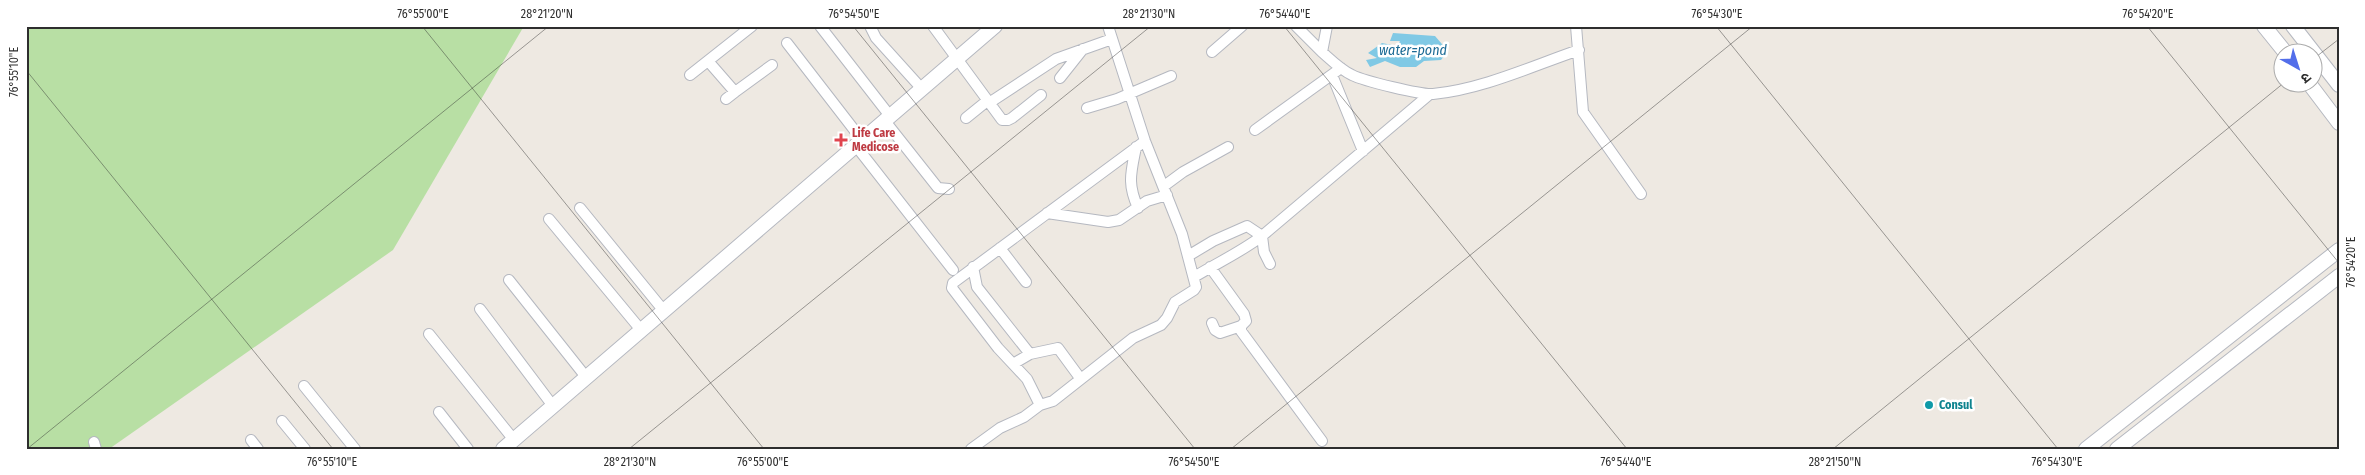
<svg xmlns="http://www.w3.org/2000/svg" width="2365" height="475" font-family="'Fira Sans Condensed','Noto Sans Devanagari',sans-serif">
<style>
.green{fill:#b8dfa4}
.water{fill:#80c9e5}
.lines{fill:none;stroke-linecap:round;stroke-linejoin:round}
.street-casing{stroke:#b5b8c0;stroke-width:12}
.secondary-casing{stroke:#b5b8c0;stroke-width:16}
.street{stroke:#fff;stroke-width:10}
.secondary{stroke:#fff;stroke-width:14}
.ticks{fill:none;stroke:#2e2e2e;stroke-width:1;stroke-opacity:0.45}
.health-dot{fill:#e0444e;stroke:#fff;stroke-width:2}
.culture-dot{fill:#0f9aa8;stroke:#fff;stroke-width:2}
.labels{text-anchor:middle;stroke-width:5;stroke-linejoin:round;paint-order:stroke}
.health-label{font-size:12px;font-weight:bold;fill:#be3a42;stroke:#fff;text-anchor:start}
.culture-label{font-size:12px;font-weight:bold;fill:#0d838f;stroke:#fff;text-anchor:start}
.water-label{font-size:14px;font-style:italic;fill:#1b6a95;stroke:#fff}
.neatline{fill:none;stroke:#2e2e2e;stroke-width:2}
.ticks-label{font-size:12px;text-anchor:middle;fill:#2e2e2e}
</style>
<rect width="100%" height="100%" fill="#eee9e2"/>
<path class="green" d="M26 26H524L393 250 109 449H26Z"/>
<path class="water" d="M1393 33 1435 36 1448 51 1441 60 1424 61 1416 67H1400L1385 61 1370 67 1366 60 1377 58 1368 53 1382 43 1397 46 1400 41H1390Z"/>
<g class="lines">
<defs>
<path id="street" d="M820 26 890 116
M870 26 876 38 922 89
M933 26 1002 120H1008L1012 118 1041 95
M1296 26 1322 52
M1327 26 1322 52C1331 60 1341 70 1352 75 1364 81 1421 95 1433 94 1483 89 1532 66 1579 50
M1576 26 1583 112 1641 194
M787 43 862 140
M1212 52 1242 26
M708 61 735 92 772 65
M690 75 752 26
M1332 75 1363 151
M1060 78 1083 49
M726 99 735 92
M989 103 1056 59 1112 39
M1087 108 1117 99 1171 76
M966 118 987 101
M885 121 938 188 949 189
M1255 130 1341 68
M856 146 953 270
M1136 147C1131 173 1127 183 1138 208
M1164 186 1183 172 1228 147
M580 208 664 311
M1047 213 1108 222 1119 220 1147 201 1167 195
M549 219 641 330
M1000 248 1026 282
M1188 256 1213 241 1247 226 1262 236C1241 252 1217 263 1194 277
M1270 264 1264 252 1262 236 1430 94
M973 267 977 287 1030 354
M1210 267 1244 314 1246 321 1241 326V331L1322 441
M509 280 586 377
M480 309 553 406
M1212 323 1215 330 1220 333 1241 326
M429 334 514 440
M1013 364 1030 354 1058 348 1080 378
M304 386 355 449
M1040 405 1027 379 998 348 952 288 953 283 1145 141
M439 412 468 449
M282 421 305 449
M251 440 258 449
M94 442 96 449
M971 449 1000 428 1024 417 1040 405 1053 401 1133 338 1161 325 1167 318 1175 302 1194 290 1196 287 1182 234 1145 141 1108 26"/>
<path id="secondary" d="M2264 26 2285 52
M2293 26 2339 85
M2308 82 2339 123
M503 449 995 26
M2086 449 2339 250
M2117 449 2339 276"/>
</defs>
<use href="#street" class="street-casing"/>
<use href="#secondary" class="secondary-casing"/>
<use href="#street" class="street"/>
<use href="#secondary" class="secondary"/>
</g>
<path class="ticks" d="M422 26 764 449M853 26 1195 449M1284 26 1627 449M1716 26 2058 449M2147 26 2339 263M2312 60 2339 39M26 70 333 449M27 449 549 26M629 449 1151 26M1231 449 1753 26M1833 449 2285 82"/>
<path class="health-dot" d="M838.5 132.5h5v5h5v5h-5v5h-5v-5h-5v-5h5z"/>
<circle class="culture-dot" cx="1929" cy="405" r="5"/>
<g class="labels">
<g class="health-label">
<text x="852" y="137">Life Care<tspan x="852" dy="14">Medicose</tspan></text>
</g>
<g class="culture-label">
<text x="1939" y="409">Consul</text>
</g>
<g class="water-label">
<text x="1413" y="55">water=pond</text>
</g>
</g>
<rect width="2365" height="475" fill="none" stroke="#ffffff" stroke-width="55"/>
<g transform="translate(2298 68) rotate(141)"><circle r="24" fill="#ffffff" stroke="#ababab"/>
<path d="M0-4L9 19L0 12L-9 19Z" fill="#536eea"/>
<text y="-8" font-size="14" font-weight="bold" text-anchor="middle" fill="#2e2e2e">उ</text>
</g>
<rect x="28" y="28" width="2310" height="420" class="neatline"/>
<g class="ticks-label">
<text x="423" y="18">76°55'00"E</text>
<text x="547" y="18">28°21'20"N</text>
<text x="854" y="18">76°54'50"E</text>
<text x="1149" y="18">28°21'30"N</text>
<text x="1285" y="18">76°54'40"E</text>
<text x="1717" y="18">76°54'30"E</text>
<text x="2148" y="18">76°54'20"E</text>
<text transform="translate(14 72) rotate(-90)" y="4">76°55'10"E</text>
<text transform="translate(2351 262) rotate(-90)" y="4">76°54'20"E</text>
<text x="332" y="466">76°55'10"E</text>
<text x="630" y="466">28°21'30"N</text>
<text x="763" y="466">76°55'00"E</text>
<text x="1194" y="466">76°54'50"E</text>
<text x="1626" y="466">76°54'40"E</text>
<text x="1835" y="466">28°21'50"N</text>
<text x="2057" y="466">76°54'30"E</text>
</g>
</svg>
